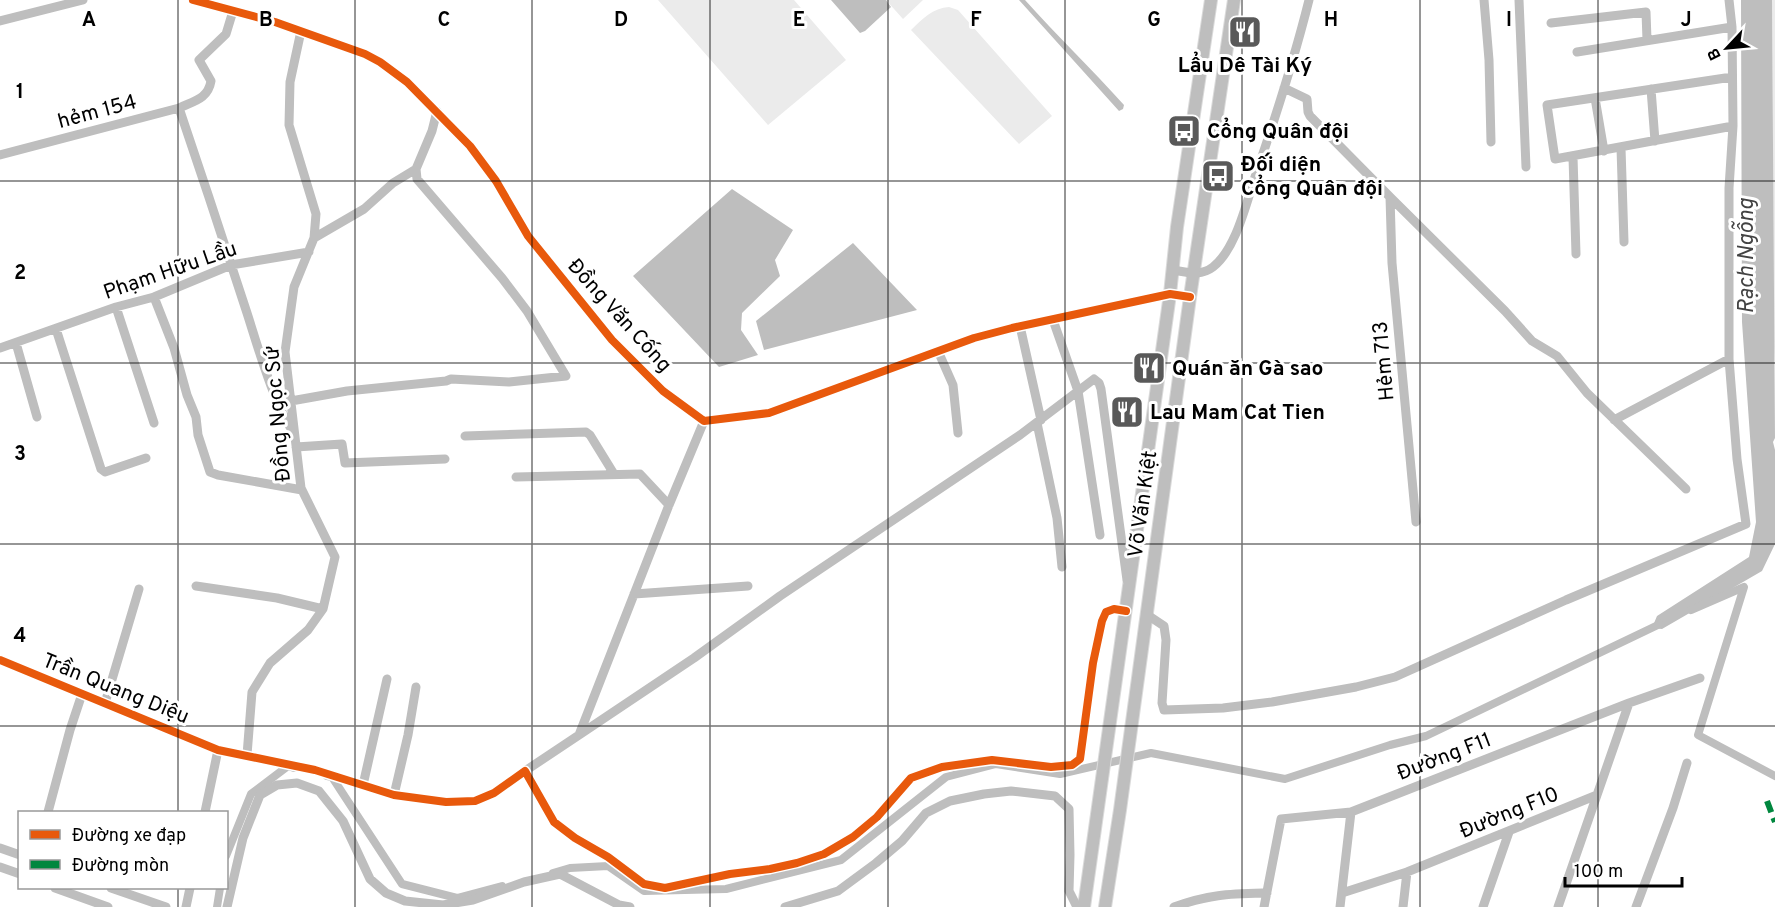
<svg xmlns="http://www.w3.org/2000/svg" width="1775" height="907" font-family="Overpass,sans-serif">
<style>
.green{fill:#ebebeb}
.water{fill:#bebebe}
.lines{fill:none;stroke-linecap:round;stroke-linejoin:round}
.canal{stroke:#bebebe;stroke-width:8}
.major-casing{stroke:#dbdbdb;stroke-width:14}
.minor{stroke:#bebebe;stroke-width:9}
.major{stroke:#bebebe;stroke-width:12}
.quiet{stroke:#00873e;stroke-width:6;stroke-dasharray:12 6;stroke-linecap:butt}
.cycleway-casing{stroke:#fff;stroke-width:11}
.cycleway{stroke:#e8590c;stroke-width:8}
.grid{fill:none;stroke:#000;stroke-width:1.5;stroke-opacity:0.55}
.labels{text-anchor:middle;stroke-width:6;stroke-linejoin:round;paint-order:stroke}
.poi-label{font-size:21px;font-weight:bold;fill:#000;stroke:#fff;text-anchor:start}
.street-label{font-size:21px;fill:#000;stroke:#fff}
.water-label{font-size:22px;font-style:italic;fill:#434343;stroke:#fff}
.grid-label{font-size:20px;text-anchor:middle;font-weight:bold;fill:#000;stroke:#fff;stroke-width:6;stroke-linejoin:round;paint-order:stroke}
</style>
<rect width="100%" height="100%" fill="#fff"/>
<path class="green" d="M658 0H794L846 60 768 125Z
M886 0H923L903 19Z
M1772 0H1775V363L1774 346Z
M949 7 958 10 1052 116 1019 144 911 30C922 19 933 8 949 7Z"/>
<path class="water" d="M831 0H886L891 7 865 31 860 33Z
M1019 0H1025C1057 36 1092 69 1124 105L1123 109 1119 111Z
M1741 0H1772L1775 438 1773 442 1775 450V544L1762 571 1662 629 1652 628 1657 616 1749 557 1756 522 1742 322Z
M732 189 793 230 775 260 780 276 742 313 741 330 758 355 719 367 633 276Z
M853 243 917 310 764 350 756 321Z"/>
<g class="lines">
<path class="canal" d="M1691 610 1744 587 1698 735 1775 776
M327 776 332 777 402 884 457 898 502 886
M226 856 251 794 288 766 294 768
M553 873 570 868 608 866 644 891 726 889 841 860 946 777 996 764 1060 774 1151 753 1285 779 1390 745 1426 736 1660 624
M217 907 220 888"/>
<defs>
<path id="major" d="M1084 907 1170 294 1177 227 1211 0
M1105 907 1120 810 1190 297 1234 0"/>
</defs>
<use href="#major" class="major-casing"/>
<path class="minor" d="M193 0 275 22 365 54 380 62 407 82 470 146 496 181 528 236 612 340 663 391 704 421 769 413 974 338 1012 328 1170 294 1190 297
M1484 0 1489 60 1491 142
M1519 0 1526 167
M0 21 83 0
M1551 23 1646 12 1647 40
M1732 27 1733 126 1555 159 1547 105 1732 77
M1577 52 1732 27 1729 0
M1284 88 1307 99 1308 112 1310 116 1390 197 1392 263 1416 522
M1651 89 1655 141
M1595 98 1604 151
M179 108C202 176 225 245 247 313 258 347 274 405 294 433
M1621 148 1624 242
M0 155 179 108C194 101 208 99 211 81L199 60 226 34 233 11
M1573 157 1576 254
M1390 197 1505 311 1532 341 1557 356 1587 393 1686 489
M314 238 364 209 393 183 416 169
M1173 270C1187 272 1200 277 1213 267 1236 249 1246 204 1255 177 1275 119 1294 60 1309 0
M154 297 174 348 187 395 196 417 198 435 210 472 218 475 302 490
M116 307 154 423
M1053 320 1078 391 1100 535
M1020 326 1041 420
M56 329 101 469 105 472 146 458
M16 343 37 417
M0 348 116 307 154 297 231 265 309 252
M938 351 953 385 958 433
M291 401 347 391 446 381 451 379 509 382 566 376 527 311 502 278 417 179 416 169 432 131 437 111
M1614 420 1729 359
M1037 423 1057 518 1062 567
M465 436 586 432 590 435 614 474
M296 447 342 444 345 463 445 459
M516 477 640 474 669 505
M196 586 277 598 323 609
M634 594 748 586
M1146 614 1164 626 1166 640 1162 703 1164 710 1223 708 1272 702 1356 687 1395 677 1566 600 1746 524 1737 459 1729 359V188L1733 126
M0 660 218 750 315 770 394 795 446 802 475 801 494 793 525 771 554 822 575 838 608 857 644 884 665 888 730 874 770 869 797 863 824 854 853 837 877 817 911 778 942 767 992 760 1051 767 1072 765 1080 759 1093 663 1102 621 1106 612 1114 609 1126 611
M105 703 139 589
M579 735 694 658 780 596 1020 435 1094 379 1099 383 1101 389 1127 580
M247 755 252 692 270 663 308 630 323 609 335 557 301 488 285 352 294 287 314 238 316 214 289 125 290 82 301 31
M525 771 579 735 669 505 704 421
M363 785 387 679
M394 795 408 735 416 687
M48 812 70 730 82 694
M205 812 218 750
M0 848 20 855
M0 867 20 874
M55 888 108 907
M111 888 166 907
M1342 893 1407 872 1597 795 1629 703
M186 907 190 888
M227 907 243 838 260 795 277 785 297 783 319 791 343 821 370 879 386 893 405 901 443 905 473 900 524 882 560 874 619 905 630 907
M785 907 838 891 876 863 902 841 926 813 950 801 984 794 1011 791 1055 796 1069 809 1070 855 1069 891 1077 907
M1174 907C1210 894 1229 894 1267 893
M1264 907 1281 819 1351 812 1629 703 1700 678
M1340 907 1351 812
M1403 907 1407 872
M1483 907 1509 832
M1558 907 1597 795
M1636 907 1673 808 1687 763"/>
<use href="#major" class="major"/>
<path class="quiet" d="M1767 801 1775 822"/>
<defs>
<path id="cycleway" d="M193 0 275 22 365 54 380 62 407 82 470 146 496 181 528 236 612 340 663 391 704 421 769 413 974 338 1012 328 1170 294 1190 297
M0 660 218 750 315 770 394 795 446 802 475 801 494 793 525 771 554 822 575 838 608 857 644 884 665 888 730 874 770 869 797 863 824 854 853 837 877 817 911 778 942 767 992 760 1051 767 1072 765 1080 759 1093 663 1102 621 1106 612 1114 609 1126 611"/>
</defs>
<use href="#cycleway" class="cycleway-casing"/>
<use href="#cycleway" class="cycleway"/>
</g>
<path class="grid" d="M178 0V812M355 0V907M532 0V907M710 0V907M888 0V907M1065 0V907M1242 0V907M1420 0V907M1598 0V907M0 181H1775M0 363H1775M0 544H1775M0 726H1775M178 888V907"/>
<defs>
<symbol id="restaurant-square" viewBox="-11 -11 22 22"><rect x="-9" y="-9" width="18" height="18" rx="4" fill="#595959" stroke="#fff"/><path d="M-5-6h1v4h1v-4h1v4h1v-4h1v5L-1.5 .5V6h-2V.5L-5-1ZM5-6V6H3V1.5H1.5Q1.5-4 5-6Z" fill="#fff"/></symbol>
<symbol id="bus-square" viewBox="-11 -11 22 22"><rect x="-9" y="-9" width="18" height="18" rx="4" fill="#595959" stroke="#fff"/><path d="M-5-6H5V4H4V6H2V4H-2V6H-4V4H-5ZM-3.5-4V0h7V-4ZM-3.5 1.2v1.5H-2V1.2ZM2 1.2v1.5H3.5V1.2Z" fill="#fff"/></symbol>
</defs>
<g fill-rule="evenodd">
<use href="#restaurant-square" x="1226" y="13" width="38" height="38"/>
<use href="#bus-square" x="1165" y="112" width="38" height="38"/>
<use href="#bus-square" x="1199" y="157" width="38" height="38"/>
<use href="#restaurant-square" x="1130" y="349" width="38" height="38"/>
<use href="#restaurant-square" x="1108" y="393" width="38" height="38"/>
</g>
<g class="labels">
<g class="poi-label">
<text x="1245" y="72" text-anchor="middle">Lẩu Dê Tài Ký</text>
<text x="1207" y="138">Cổng Quân đội</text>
<text x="1241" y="171">Đối diện<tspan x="1241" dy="24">Cổng Quân đội</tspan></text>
<text x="1172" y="375">Quán ăn Gà sao</text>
<text x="1150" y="419">Lau Mam Cat Tien</text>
</g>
<g class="street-label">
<text transform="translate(97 111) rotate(-15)" y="7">hẻm 154</text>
<text transform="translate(170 270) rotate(-19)" y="7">Phạm Hữu Lầu</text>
<text transform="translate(620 315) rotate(48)" y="7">Đồng Văn Cống</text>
<text transform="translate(1383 361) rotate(-95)" y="7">Hẻm 713</text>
<text transform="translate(277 414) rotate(-95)" y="7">Đồng Ngọc Sứ</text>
<text transform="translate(1142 504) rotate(-82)" y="7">Võ Văn Kiệt</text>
<text transform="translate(116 688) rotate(22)" y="7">Trần Quang Diệu</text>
<text transform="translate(1444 756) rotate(-21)" y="7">Đường F11</text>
<text transform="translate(1509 812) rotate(-22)" y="7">Đường F10</text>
</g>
<g class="water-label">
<text transform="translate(1745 256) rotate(-90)" y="8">Rạch Ngỗng</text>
</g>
</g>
<g class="grid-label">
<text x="89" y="26">A</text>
<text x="266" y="26">B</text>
<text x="444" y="26">C</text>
<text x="621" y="26">D</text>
<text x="799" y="26">E</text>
<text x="976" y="26">F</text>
<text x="1154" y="26">G</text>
<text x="1331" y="26">H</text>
<text x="1509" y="26">I</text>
<text x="1686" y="26">J</text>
<text x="20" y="98">1</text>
<text x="20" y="279">2</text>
<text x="20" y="460">3</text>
<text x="20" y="642">4</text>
</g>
<rect x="18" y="811" width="210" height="78" fill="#ffffff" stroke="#999999" stroke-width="1.5"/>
<rect x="30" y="830" width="30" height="9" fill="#e8590c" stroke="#999999" stroke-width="1.5"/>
<text x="72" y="841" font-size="18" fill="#000000">Đường xe đạp</text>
<rect x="30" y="860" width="30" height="9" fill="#00873e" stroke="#999999" stroke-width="1.5"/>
<text x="72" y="871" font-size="18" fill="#000000">Đường mòn</text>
<g transform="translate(1727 48) rotate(244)" stroke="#ffffff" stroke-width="4.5" paint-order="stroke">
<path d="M0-4.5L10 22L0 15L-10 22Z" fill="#000000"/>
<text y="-9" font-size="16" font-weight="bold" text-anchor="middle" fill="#000000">B</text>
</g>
<path d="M1565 877v9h117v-9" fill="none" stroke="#000000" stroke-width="3"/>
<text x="1574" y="877" font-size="18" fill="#000000" stroke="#ffffff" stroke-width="4.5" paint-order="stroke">100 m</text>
</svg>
